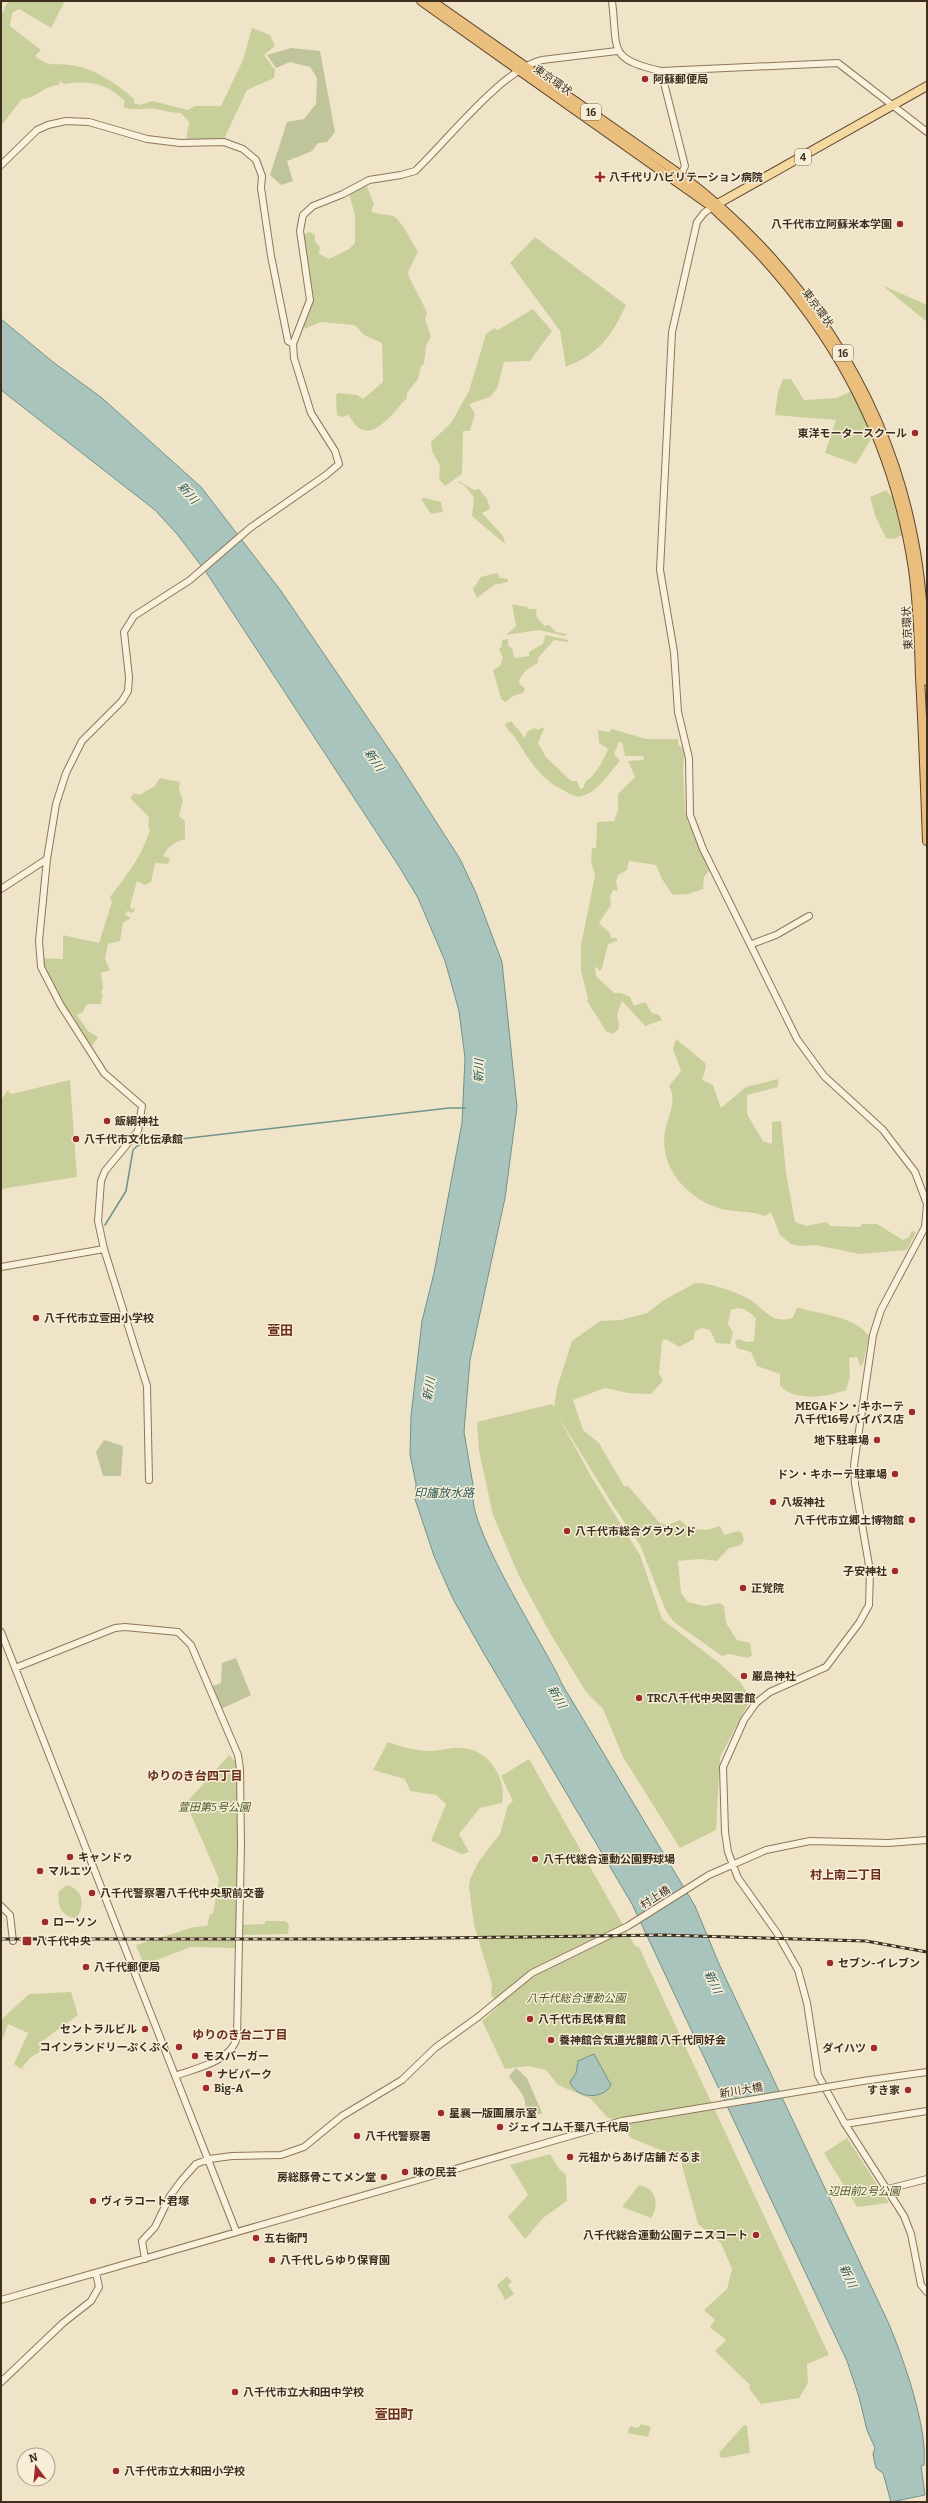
<svg xmlns="http://www.w3.org/2000/svg" width="928" height="2503" font-family="Bitter,'Noto Sans JP',serif">
<style>
.green{fill:#c9cf9b}
.cemetery{fill:#bfc49a}
.water{fill:#a9c4bc;stroke:#6f938a}
.lines{fill:none;stroke-linecap:round;stroke-linejoin:round}
.stream{stroke:#6f938a;stroke-width:1.5}
.tertiary-casing{stroke:#8d765c;stroke-width:8}
.primary-casing{stroke:#5b4430;stroke-width:10}
.trunk-casing{stroke:#5b4430;stroke-width:10}
.tertiary{stroke:#faf1dc;stroke-width:6}
.primary{stroke:#f3d9a0;stroke-width:8}
.trunk{stroke:#eabe7c;stroke-width:8}
.rail-casing{stroke:#3d2e20;stroke-width:3}
.rail{stroke:#f7eed8;stroke-width:1.5;stroke-dasharray:4.5;stroke-linecap:butt}
.tertiary-bridge-casing{stroke:#8d765c;stroke-width:8;stroke-linecap:butt}
.tertiary-bridge{stroke:#faf1dc;stroke-width:6}
.poi-dot{fill:#9e2a2b;stroke:#f7eed8;stroke-width:1.5}
.labels{text-anchor:middle;stroke-width:3;stroke-linejoin:round;paint-order:stroke}
.shield{fill:#f7eed8;stroke:#756857;stroke-width:1}
.shield-label{font-size:10px;font-weight:bold;fill:#3d2e20}
.poi-label{font-size:11px;font-weight:bold;fill:#3d2e20;stroke:#f7eed8;text-anchor:start}
.street-label{font-size:11px;fill:#3d2e20;stroke:#f7eed8}
.park-label{font-size:11px;font-style:italic;fill:#4d5a26;stroke:#f7eed8}
.water-label{font-size:12px;font-style:italic;fill:#2f5d5a;stroke:#f7eed8}
.neighbourhood-label{font-size:12px;font-weight:bold;fill:#6b2e1e;stroke:#f7eed8}
.quarter-label{font-size:13px;font-weight:bold;fill:#6b2e1e;stroke:#f7eed8}
</style>
<rect width="100%" height="100%" fill="#f0e4c8"/>
<path class="green" d="M8 1H65L51 28 19 9 12 13 10 26 41 50 35 56C52 69 52 62 70 65 94 68 116 83 134 99V103L140 105 152 101 188 110 195 106H221L243 60 252 28 270 35 275 46 264 55 275 70 274 78 247 90 224 139 186 141 189 122 181 113C171 113 164 110 155 109 144 107 134 112 123 107L125 101C106 83 89 80 64 84L60 81 59 85C43 86 37 98 22 99L1 126V16Z
M366 184 374 204 371 211C378 215 386 214 393 216 401 219 412 243 418 252L408 272 409 277 427 312 425 319 431 336 426 346 424 364 421 366 418 379 407 393V398C390 416 367 451 349 415L342 417 337 415 336 396 338 393 357 395 363 399 383 382 382 343 364 335 355 325 320 322 305 329 304 327 313 299 304 234 310 232 315 235V241L320 247 319 254 329 259 349 249 355 243V216L349 193Z
M535 237 626 305C611 337 600 353 566 367L560 331 510 263Z
M882 285 927 305V322Z
M533 309 552 331 530 361 504 362 497 389 490 397 469 404 475 414 470 431H463L462 474 445 486 439 479 440 466 432 451 431 442 451 423 469 391 486 334 494 328 498 330Z
M783 379H791L804 400 836 398 852 391 872 437 856 464 825 453 836 420 775 415 778 392Z
M459 481 474 490 479 489 487 499 490 509 482 513 503 536 505 544 472 516 474 497 464 485 458 482Z
M886 490 892 497 902 535 894 539 886 538 876 518 870 497Z
M425 498 441 502 443 512 431 514 421 499Z
M497 573 500 578 508 579V582L494 585 477 598 473 589 481 577Z
M512 604 527 607 529 609H537L536 616 544 626 549 625 556 632 567 634 565 636 539 630 506 635 516 626Z
M545 635 568 640V642L554 640 538 658V663C529 667 519 675 519 684L525 688 523 693 513 696 506 702 501 699 493 670 500 666 503 658 499 649 502 646V640L508 639V646L512 648 514 658 529 656V652L543 644Z
M511 721 525 738 527 732 534 728 539 730 542 727 544 729 538 743 546 757 571 781H577L580 789 583 788 586 781C595 776 604 759 608 749L599 743 598 730 609 732 612 729 646 739H678V745L685 750 683 768 685 812 688 823 710 870 704 877 703 889 688 894 673 895 662 879 656 865 629 861 627 870 618 875 616 882 618 891 613 890 610 896 611 905 599 923 610 933 611 938H617V941L608 944 602 968 600 971 597 967 595 968 596 976 614 993H621L630 997 634 1006 645 1002 652 1013 659 1015 662 1020 645 1026 622 1001 617 1014 619 1024 618 1030 612 1034 606 1031 587 1001 588 998 581 971V945L595 876 591 861 592 848H596L597 822 614 821 618 810V794L635 777 628 761 644 760 643 756H625L622 742H619L614 754 620 761C609 773 598 792 582 796 576 798 570 794 565 791 540 780 528 758 514 736 511 732 507 730 505 724Z
M160 778 180 782 179 789 183 800 179 816 185 821V839C174 842 169 846 163 856L170 858 168 864 155 863 151 882 145 885 137 881 130 906 132 910 134 907 135 910 132 913 127 911 125 915 131 918 123 923 120 941 108 944 105 959 110 970 101 973 103 988 101 993 103 995 101 1004H87L83 1012 77 1015 88 1031 98 1037 91 1048C75 1022 49 987 42 958L63 959V935L99 943 112 902 110 897C126 876 143 855 150 829L148 826 149 817 130 798 134 793 139 795 155 786Z
M676 1039 705 1063 706 1067 702 1080 713 1085 721 1108 746 1087 778 1079V1087L747 1095V1114L763 1141 772 1144V1122L781 1121 786 1173 795 1222 806 1226 826 1222 831 1226 860 1227 862 1224H877L903 1240 909 1237 912 1231 916 1232 907 1250 860 1254 815 1245 800 1246 791 1244 780 1235 771 1212 765 1216C752 1211 735 1212 722 1209 687 1200 656 1165 666 1127 669 1114 677 1099 669 1086L681 1071 673 1049Z
M70 1080 77 1177 1 1189V1100L8 1090 11 1094Z
M695 1283C707 1282 734 1291 745 1297 763 1305 771 1327 793 1317L797 1308H800C823 1315 854 1316 869 1336L863 1364 860 1366 857 1357 849 1358 850 1377 846 1390C826 1397 797 1402 780 1386V1374L757 1366 751 1352 737 1348 735 1341 738 1339 747 1342 754 1341 756 1318C748 1311 742 1305 731 1310L728 1324 733 1333 730 1344 716 1343 710 1330 702 1328 695 1331 694 1339 679 1347 666 1339 662 1341 659 1373 663 1381 651 1394 628 1393 605 1388 573 1400 583 1430 599 1443 624 1486H628L660 1523 667 1525 680 1520 691 1529 707 1530 720 1526 724 1535 738 1531 742 1533 744 1540 741 1545 729 1548 717 1561 701 1559 678 1561 681 1593 688 1602 704 1606 720 1603 724 1606 726 1623 737 1640 750 1643 752 1655 748 1658 729 1654 722 1656 674 1622 666 1611 640 1545 614 1507 558 1416 592 1478 640 1555 662 1619 719 1663 740 1682 751 1699 720 1757 716 1830 680 1848 623 1757 603 1709 586 1692 550 1633 518 1574 493 1515 479 1451 477 1422 552 1404 554 1407 557 1388 572 1341 600 1321 621 1320 647 1313 664 1300Z
M388 1742C402 1747 416 1751 431 1751 441 1751 451 1747 461 1748 489 1749 507 1778 502 1803L480 1808 459 1834 469 1852 462 1854 431 1841 446 1804 436 1795 410 1791 405 1779 373 1770Z
M229 1755 237 1763V1948L191 1947 144 1965 136 1945 194 1927 207 1926 210 1914H213L219 1879 186 1803Z
M529 1759 635 1946 639 1947 829 2355 807 2364 808 2383 799 2398 761 2404 749 2388 750 2385 715 2351 726 2340 710 2327 715 2320 704 2310 727 2289 732 2269 721 2243 698 2224 680 2158 631 2138 625 2129 632 2128 607 2117 591 2099 558 2085 546 2070 528 2066 505 2069 482 2021 498 2007 491 1994 492 1984 474 1925 469 1887 470 1879 479 1861 500 1834 508 1805 513 1801 501 1776Z
M67 1885C83 1889 86 1906 76 1918 62 1918 56 1903 59 1891Z
M265 1921H285L289 1924 288 1934 239 1935 240 1925 265 1924Z
M71 1992 78 2015 38 2044 43 2050 30 2058 21 2069 14 2064 28 2033 8 2024 1 2043V2020L29 1994Z
M847 2138 889 2203 857 2207 824 2153Z
M550 2154 560 2170 566 2175 567 2201 543 2218 525 2239 508 2217 528 2195 510 2165Z
M639 2185C656 2187 660 2206 651 2218L622 2207Z
M507 2276 512 2282 508 2285 514 2294 505 2300 497 2285Z
M641 2424 651 2427 648 2437 628 2433 630 2426 638 2428Z
M744 2425 747 2426 750 2453 721 2458 719 2453Z"/>
<path class="cemetery" d="M291 48 320 51 335 132 327 142 318 143 312 151 287 161 293 181 281 185 270 175 287 122 304 119 316 104 317 78 310 67 290 62 276 68 267 55Z
M104 1440 123 1446 121 1476H103L96 1452Z
M236 1658 251 1695 221 1709 213 1686 221 1683 222 1663Z
M516 2068 527 2078 542 2113 522 2119C531 2097 520 2093 509 2076Z"/>
<path class="water" d="M1 319 53 362 102 398 201 487 281 591 397 761 460 859 476 893 502 962 517 1107 505 1198 470 1360 464 1432 474 1491C463 1521 547 1649 562 1684L695 1906 719 1964 888 2322C903 2357 928 2428 924 2465L921 2466 925 2495 891 2502 883 2473 876 2468 873 2454 875 2448 867 2430 859 2397 847 2361 632 1904 483 1652 453 1599 434 1556 415 1499 416 1484 410 1454 411 1416 422 1321 434 1273 462 1123 465 1058 459 1011 445 961 418 898 400 868 206 572 177 534 155 510 1 390Z
M594 2054 611 2085C603 2100 576 2099 570 2082L576 2073 578 2061Z"/>
<g class="lines">
<path class="stream" d="M105 1225 126 1191 133 1150 137 1146 146 1143 449 1108H465"/>
<defs>
<path id="tertiary" d="M612 1C618 50 607 59 661 71L838 63 927 132
M661 71 685 166 681 175
M1 165 37 130 48 125 66 121 89 122 147 139 180 143 224 142 243 149 256 160 262 176 261 188 271 256 288 341 293 344
M712 207 704 213 697 222 672 332 660 570 674 652 678 712 689 758 690 815 703 849 797 1039 824 1076 883 1130 915 1172 927 1204 925 1227 881 1310 873 1335 854 1465 855 1484 870 1571 869 1605 859 1623 826 1667 770 1692 756 1703 744 1720 723 1767 725 1832 728 1852 738 1878 777 1933 798 1970 807 2003 818 2075 845 2124 904 2216 911 2234 921 2285 927 2292
M1 889 47 859
M752 944 776 935 809 916
M1 1267 104 1249
M149 1480 147 1386 104 1249 98 1221 101 1181 105 1171 138 1131 142 1106 104 1073 60 1004 41 967 39 941 47 859 56 804 66 773 82 741 122 701 128 691 129 677 124 632 134 616 190 580 250 528 326 475 339 464 335 451 311 413 294 358 293 344 310 300 300 231 303 215 313 206 343 194 369 180 401 175 415 171C446 142 502 69 542 60L617 51
M1 1632 236 2231
M15 1668 115 1628 125 1627 178 1632 191 1645 238 1755 240 1769 241 1844 237 2038C230 2062 196 2068 175 2076
M1 1906 10 1915 13 1941
M863 2081 927 2072
M845 2124 927 2111
M888 2189 927 2179
M145 2259 142 2241 155 2227 170 2196 181 2181 196 2164 209 2159 232 2156 281 2155 304 2147 342 2116 402 2080 435 2048 478 2017 532 1973 628 1926 709 1875 766 1850 810 1841 888 1843 927 1840
M1 2300 622 2121
M1 2382 63 2323 91 2301 99 2287 96 2273"/>
<path id="primary" d="M712 207 927 86"/>
<path id="trunk" d="M421 1 712 207C819 304 891 424 913 569 918 605 919 641 920 677 923 732 925 786 927 841
M432 1 681 175C798 263 885 391 913 536 923 584 924 632 927 681"/>
</defs>
<use href="#tertiary" class="tertiary-casing"/>
<use href="#primary" class="primary-casing"/>
<use href="#trunk" class="trunk-casing"/>
<use href="#tertiary" class="tertiary"/>
<use href="#primary" class="primary"/>
<use href="#trunk" class="trunk"/>
<defs>
<path id="rail" d="M1 1939H374L661 1935 866 1941 927 1952"/>
</defs>
<use href="#rail" class="rail-casing"/>
<use href="#rail" class="rail"/>
<defs>
<path id="tertiary-bridge" d="M622 2121 863 2081"/>
</defs>
<use href="#tertiary-bridge" class="tertiary-bridge-casing"/>
<use href="#tertiary-bridge" class="tertiary-bridge"/>
</g>
<g class="poi-dot">
<circle cx="645" cy="79" r="4"/>
<path d="M598 171h4v4h4v4h-4v4h-4v-4h-4v-4h4z"/>
<circle cx="900" cy="224" r="4"/>
<circle cx="915" cy="433" r="4"/>
<circle cx="107" cy="1121" r="4"/>
<circle cx="76" cy="1139" r="4"/>
<circle cx="36" cy="1318" r="4"/>
<circle cx="912" cy="1412" r="4"/>
<circle cx="877" cy="1440" r="4"/>
<circle cx="895" cy="1474" r="4"/>
<circle cx="773" cy="1502" r="4"/>
<circle cx="912" cy="1520" r="4"/>
<circle cx="567" cy="1531" r="4"/>
<circle cx="895" cy="1571" r="4"/>
<circle cx="743" cy="1588" r="4"/>
<circle cx="744" cy="1676" r="4"/>
<circle cx="639" cy="1698" r="4"/>
<circle cx="70" cy="1857" r="4"/>
<circle cx="535" cy="1859" r="4"/>
<circle cx="40" cy="1871" r="4"/>
<circle cx="92" cy="1893" r="4"/>
<circle cx="45" cy="1922" r="4"/>
<rect x="22" y="1936" width="10" height="10" rx="2"/>
<circle cx="830" cy="1963" r="4"/>
<circle cx="86" cy="1967" r="4"/>
<circle cx="530" cy="2019" r="4"/>
<circle cx="145" cy="2029" r="4"/>
<circle cx="551" cy="2040" r="4"/>
<circle cx="179" cy="2047" r="4"/>
<circle cx="874" cy="2048" r="4"/>
<circle cx="195" cy="2056" r="4"/>
<circle cx="209" cy="2074" r="4"/>
<circle cx="206" cy="2088" r="4"/>
<circle cx="908" cy="2090" r="4"/>
<circle cx="441" cy="2113" r="4"/>
<circle cx="500" cy="2127" r="4"/>
<circle cx="357" cy="2136" r="4"/>
<circle cx="570" cy="2157" r="4"/>
<circle cx="405" cy="2172" r="4"/>
<circle cx="384" cy="2177" r="4"/>
<circle cx="93" cy="2201" r="4"/>
<circle cx="756" cy="2235" r="4"/>
<circle cx="256" cy="2238" r="4"/>
<circle cx="272" cy="2260" r="4"/>
<circle cx="235" cy="2392" r="4"/>
<circle cx="116" cy="2471" r="4"/>
</g>
<g class="labels">
<g class="shield">
<rect x="581" y="104" width="20" height="16" rx="3"/>
<rect x="795" y="149" width="16" height="16" rx="3"/>
<rect x="833" y="345" width="20" height="16" rx="3"/>
</g>
<g class="shield-label">
<text x="591" y="116">16</text>
<text x="803" y="161">4</text>
<text x="843" y="357">16</text>
</g>
<g class="poi-label">
<text x="653" y="83">阿蘇郵便局</text>
<text x="609" y="181">八千代リハビリテーション病院</text>
<text x="892" y="228" text-anchor="end">八千代市立阿蘇米本学園</text>
<text x="907" y="437" text-anchor="end">東洋モータースクール</text>
<text x="115" y="1125">飯綱神社</text>
<text x="84" y="1143">八千代市文化伝承館</text>
<text x="44" y="1322">八千代市立萱田小学校</text>
<text x="904" y="1410" text-anchor="end">MEGAドン・キホーテ<tspan x="904" dy="13">八千代16号バイパス店</tspan></text>
<text x="869" y="1444" text-anchor="end">地下駐車場</text>
<text x="887" y="1478" text-anchor="end">ドン・キホーテ駐車場</text>
<text x="781" y="1506">八坂神社</text>
<text x="904" y="1524" text-anchor="end">八千代市立郷土博物館</text>
<text x="575" y="1535">八千代市総合グラウンド</text>
<text x="887" y="1575" text-anchor="end">子安神社</text>
<text x="751" y="1592">正覚院</text>
<text x="752" y="1680">巌島神社</text>
<text x="647" y="1702">TRC八千代中央図書館</text>
<text x="78" y="1861">キャンドゥ</text>
<text x="543" y="1863">八千代総合運動公園野球場</text>
<text x="48" y="1875">マルエツ</text>
<text x="100" y="1897">八千代警察署八千代中央駅前交番</text>
<text x="53" y="1926">ローソン</text>
<text x="36" y="1945">八千代中央</text>
<text x="838" y="1967">セブン-イレブン</text>
<text x="94" y="1971">八千代郵便局</text>
<text x="538" y="2023">八千代市民体育館</text>
<text x="137" y="2033" text-anchor="end">セントラルビル</text>
<text x="559" y="2044">養神館合気道光龍館 八千代同好会</text>
<text x="171" y="2051" text-anchor="end">コインランドリーぷくぷく</text>
<text x="866" y="2052" text-anchor="end">ダイハツ</text>
<text x="203" y="2060">モスバーガー</text>
<text x="217" y="2078">ナビパーク</text>
<text x="214" y="2092">Big-A</text>
<text x="900" y="2094" text-anchor="end">すき家</text>
<text x="449" y="2117">星襄一版画展示室</text>
<text x="508" y="2131">ジェイコム千葉八千代局</text>
<text x="365" y="2140">八千代警察署</text>
<text x="578" y="2161">元祖からあげ店舗 だるま</text>
<text x="413" y="2176">味の民芸</text>
<text x="376" y="2181" text-anchor="end">房総豚骨こてメン堂</text>
<text x="101" y="2205">ヴィラコート君塚</text>
<text x="748" y="2239" text-anchor="end">八千代総合運動公園テニスコート</text>
<text x="264" y="2242">五右衛門</text>
<text x="280" y="2264">八千代しらゆり保育園</text>
<text x="243" y="2396">八千代市立大和田中学校</text>
<text x="124" y="2475">八千代市立大和田小学校</text>
</g>
<g class="street-label">
<text transform="translate(553 80) rotate(35)" y="4">東京環状</text>
<text transform="translate(818 308) rotate(54)" y="4">東京環状</text>
<text transform="translate(907 628) rotate(-93)" y="4">東京環状</text>
<text transform="translate(655 1897) rotate(-32)" y="4">村上橋</text>
<text transform="translate(741 2090) rotate(-9)" y="4">新川大橋</text>
</g>
<g class="park-label">
<text x="214" y="1811">萱田第5号公園</text>
<text x="576" y="2002">八千代総合運動公園</text>
<text x="864" y="2195">辺田前2号公園</text>
</g>
<g class="water-label">
<text transform="translate(188 493) rotate(48)" y="4">新川</text>
<text transform="translate(374 760) rotate(56)" y="4">新川</text>
<text transform="translate(479 1071) rotate(-89)" y="4">新川</text>
<text transform="translate(429 1389) rotate(-81)" y="4">新川</text>
<text x="444" y="1497">印旛放水路</text>
<text transform="translate(557 1697) rotate(60)" y="4">新川</text>
<text transform="translate(713 1982) rotate(65)" y="4">新川</text>
<text transform="translate(848 2276) rotate(65)" y="4">新川</text>
</g>
<g class="neighbourhood-label">
<text x="195" y="1780">ゆりのき台四丁目</text>
<text x="846" y="1879">村上南二丁目</text>
<text x="240" y="2039">ゆりのき台二丁目</text>
</g>
<g class="quarter-label">
<text x="280" y="1335">萱田</text>
<text x="394" y="2419">萱田町</text>
</g>
</g>
<rect width="928" height="2503" fill="none" stroke="#3d2e20" stroke-width="4"/>
<g transform="translate(36 2467) rotate(344)"><circle r="19" fill="#f7eed8" stroke="#ada18e"/>
<path d="M0-3L7 15L0 10L-7 15Z" fill="#9e2a2b"/>
<text y="-6" font-size="11" font-weight="bold" text-anchor="middle" fill="#3d2e20">N</text>
</g>
</svg>
